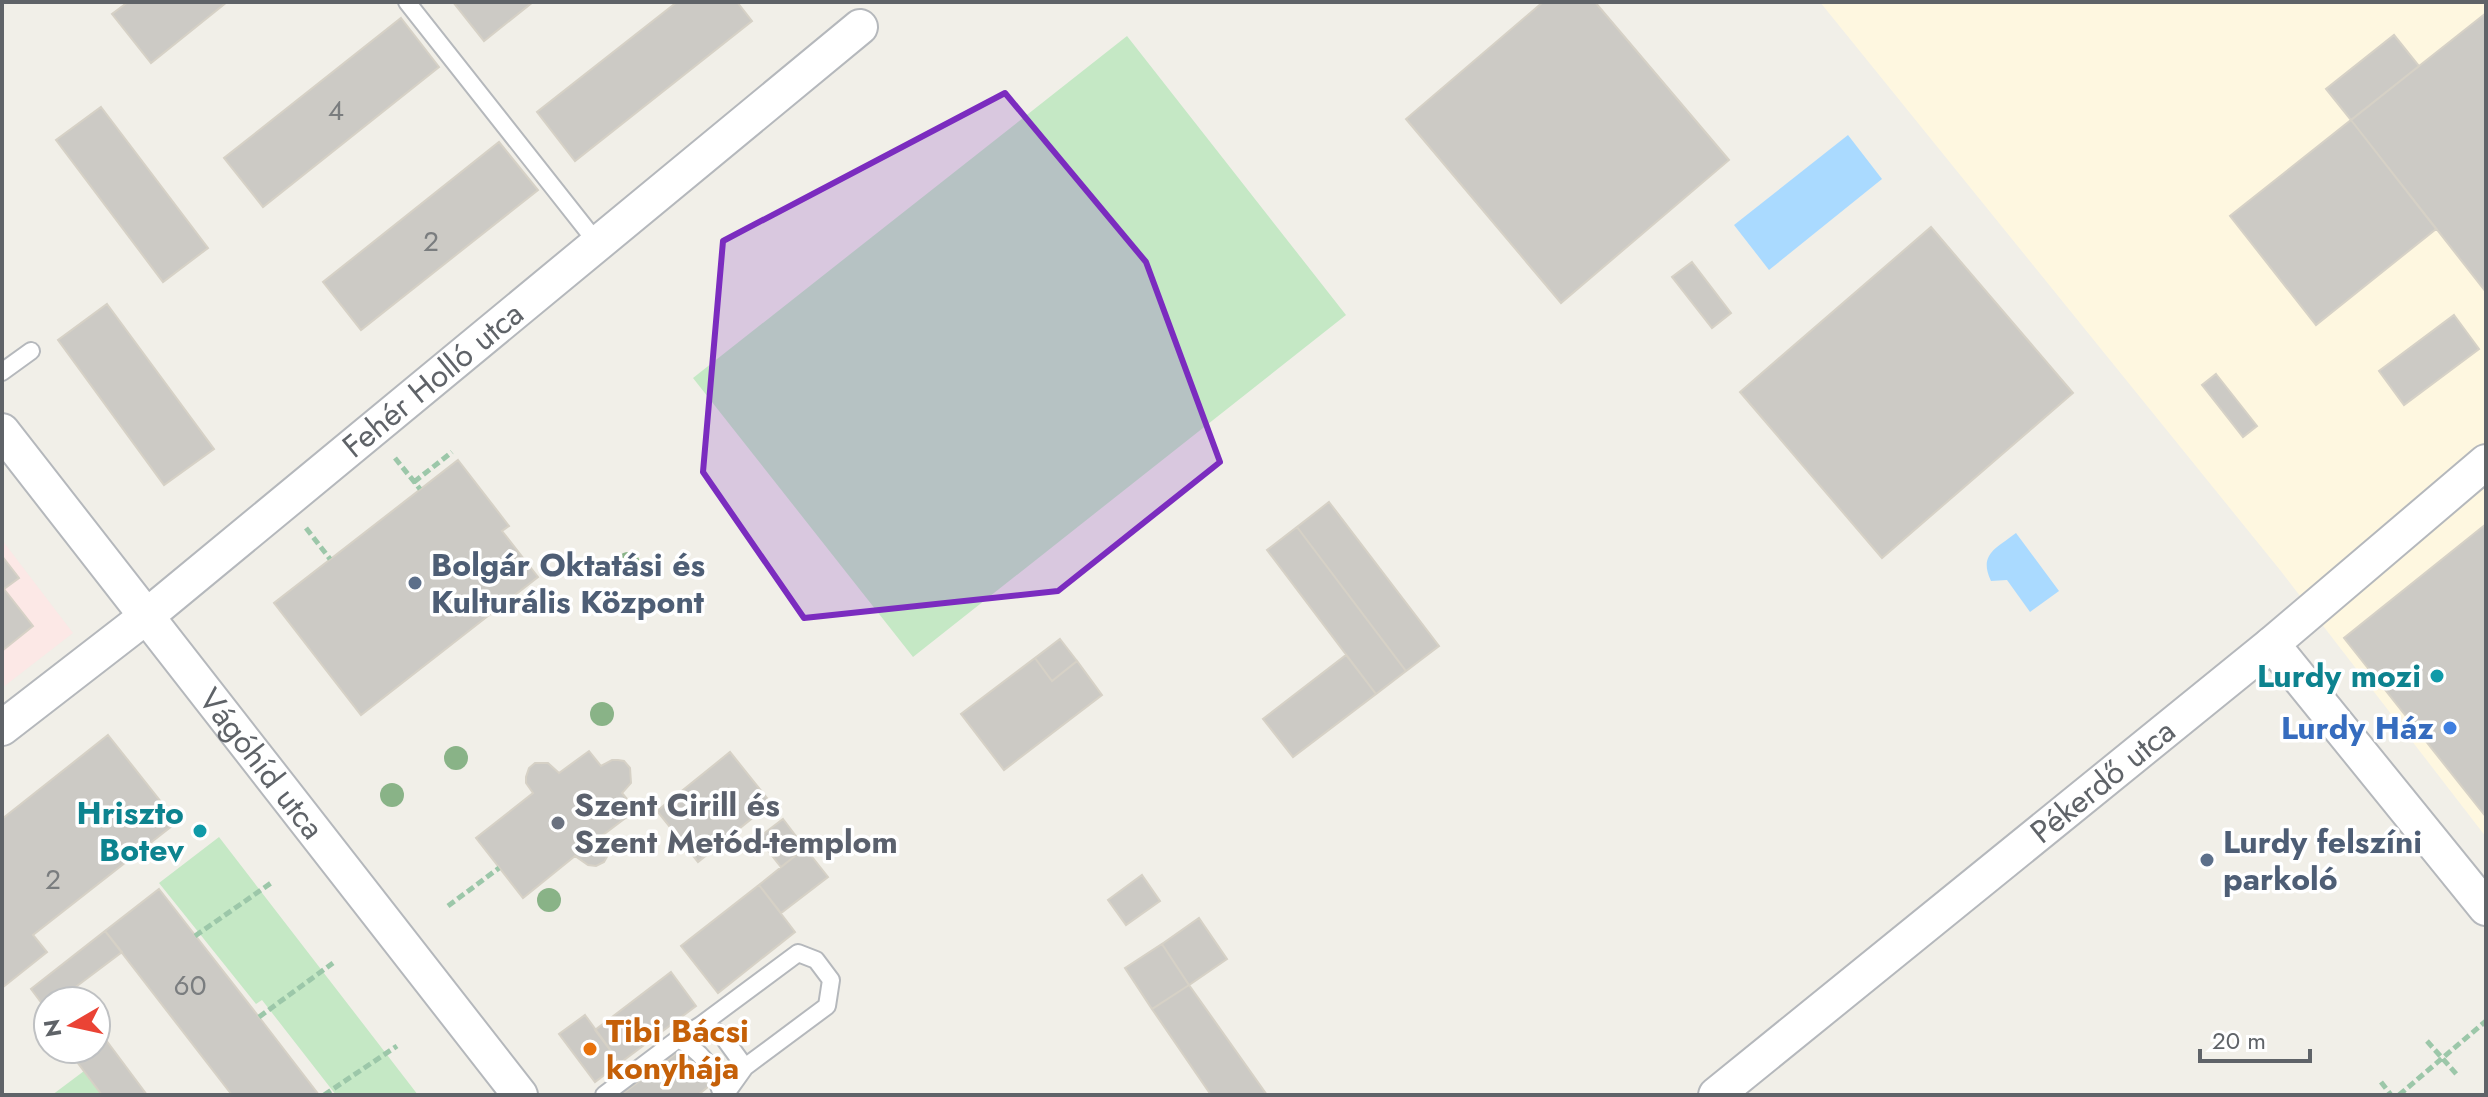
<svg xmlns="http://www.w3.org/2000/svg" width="2488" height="1097" font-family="Jost,sans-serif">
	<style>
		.commercial { fill: #fef7e0 }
		.medical { fill: #fce8e6 }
		.green { fill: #c5e8c5 }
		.water { fill: #aadaff }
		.building { fill: #cccac5; stroke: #d6d1c6; stroke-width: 2 }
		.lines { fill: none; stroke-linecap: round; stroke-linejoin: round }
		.lane-casing { stroke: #b5b8bc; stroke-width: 20 }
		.street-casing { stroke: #b5b8bc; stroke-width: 38 }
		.path { stroke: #9cc7a9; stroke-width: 5; stroke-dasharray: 8 4; stroke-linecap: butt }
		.lane { stroke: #fff; stroke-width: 16 }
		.street { stroke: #fff; stroke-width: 34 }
		.tree { fill: #89b387 }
		.marked { fill: #7b2cbf; fill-opacity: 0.2; stroke: #7b2cbf; stroke-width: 6; stroke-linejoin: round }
		.service-dot { fill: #5c6f8a; stroke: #fff; stroke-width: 3 }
		.culture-dot { fill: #0f9aa8; stroke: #fff; stroke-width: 3 }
		.shop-dot { fill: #3f7fe0; stroke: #fff; stroke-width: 3 }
		.worship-dot { fill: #6b7280; stroke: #fff; stroke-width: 3 }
		.food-dot { fill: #e8710a; stroke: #fff; stroke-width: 3 }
		.labels { text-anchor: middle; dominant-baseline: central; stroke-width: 7; stroke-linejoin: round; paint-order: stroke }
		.number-label { font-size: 28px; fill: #7a7d7f }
		.street-label { font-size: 32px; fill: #5f6368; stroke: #fff }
		.service-label { font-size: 32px; font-weight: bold; fill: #4e5e75; stroke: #fff; text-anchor: start }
		.culture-label { font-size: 32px; font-weight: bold; fill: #0d838f; stroke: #fff; text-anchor: end }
		.shop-label { font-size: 32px; font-weight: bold; fill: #366cbe; stroke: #fff; text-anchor: end }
		.worship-label { font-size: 32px; font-weight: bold; fill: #5b616d; stroke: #fff; text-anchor: start }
		.food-label { font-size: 32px; font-weight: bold; fill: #c56008; stroke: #fff; text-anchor: start }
	</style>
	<rect width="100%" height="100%" fill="#f1efe8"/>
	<path class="commercial" d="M1820,2H2486V837L2280,570Z"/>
	<path class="medical" d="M2,540L73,633L2,688Z"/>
	<path class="green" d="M1127,36L1346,315L913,657L693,378Z
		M219,837L418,1095H336L262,1000L256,1004L159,883Z
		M84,1071L102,1095H52Z"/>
	<path class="water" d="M1848,135L1882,179L1769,270L1734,225Z
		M2016,533L2059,591L2030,612L2007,580L1991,581C1978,554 1997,548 2016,533Z"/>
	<path class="building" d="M128,2H227L151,63L112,14Z
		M453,2H533L484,41Z
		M677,2H737L752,21L575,161L537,112Z
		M1543,2H1595L1729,160L1561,303L1406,119Z
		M2486,13V292L2351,120Z
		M401,18L439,67L263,207L224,158Z
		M2394,35L2419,66L2351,120L2326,89Z
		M101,107L208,248L163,282L56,140Z
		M2351,120L2436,229L2316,325L2230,216Z
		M499,142L538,190L361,330L323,282Z
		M1931,227L2073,393L1882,558L1740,392Z
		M1692,262L1731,313L1712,328L1672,277Z
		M107,304L214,449L164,485L58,340Z
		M2454,315L2479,349L2404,405L2379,371Z
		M2216,374L2257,426L2243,437L2202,385Z
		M458,460L509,526L502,531L538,577L361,715L274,603Z
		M1329,502L1439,646L1406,671L1297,527Z
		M2486,524V817L2344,638Z
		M1297,527L1406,671L1376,694L1267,550Z
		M2,556L19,578L4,589L33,626L2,651Z
		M1060,639L1077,661L1052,681L1035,658Z
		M1346,655L1376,694L1293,757L1263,719Z
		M1035,658L1052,681L1077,661L1102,695L1004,770L961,714Z
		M108,735L177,822L33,935L47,952L2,988V819Z
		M589,751L601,766L612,760H618L624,761L630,768L631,783L622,793L636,810L603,835L607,840L609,853L604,862L596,866L588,865L575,856L523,898L476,838L533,793L526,783V777L529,768L535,763H548L559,773Z
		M730,752L771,803L698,862L657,811Z
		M783,819L805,848L781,867L758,838Z
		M805,848L828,877L781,913L759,885Z
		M1142,875L1160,901L1126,925L1108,900Z
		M759,885L795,932L718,993L681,946Z
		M159,889L259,1017L319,1095H232L105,931Z
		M1199,918L1227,959L1189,985L1162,944Z
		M105,931L122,952L57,1001H48L46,1009L31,989Z
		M1162,944L1189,985L1152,1009L1125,968Z
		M671,972L696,1006L620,1063L595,1030Z
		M1189,985L1267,1095H1211L1152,1009Z
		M585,1015L620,1063L595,1082L559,1034Z
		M106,1040L147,1095H102L77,1062Z
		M682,1049L709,1086L698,1095H621Z"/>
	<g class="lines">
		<g class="lane-casing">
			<path id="lane" d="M407,2L598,244
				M2,372L31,351
				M701,1025L798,953L816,960L831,980L827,1006L745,1067
				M693,1030L701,1025L721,1034L745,1067L725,1095
				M604,1095L678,1039C702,1051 715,1070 722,1095"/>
		</g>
		<g class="street-casing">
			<g id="street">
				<path id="s1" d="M2,431L520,1095"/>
				<path d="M2272,644L2486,908"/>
				<path id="s2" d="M2,728L148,615L860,27"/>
				<path id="s3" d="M1716,1095L2272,644L2486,462"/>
			</g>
		</g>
		<path class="path" d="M395,458L420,489
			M414,482L452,452
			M306,528L330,559
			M448,906L499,868
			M195,936L271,883
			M259,1017L333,963
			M2427,1041L2458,1076
			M2381,1082L2391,1095
			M324,1095L397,1046
			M2399,1095L2486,1021"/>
		<use href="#lane" class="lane"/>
		<use href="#street" class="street"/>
	</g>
	<g class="tree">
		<circle cx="628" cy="564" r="12"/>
		<circle cx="602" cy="714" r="12"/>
		<circle cx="456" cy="758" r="12"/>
		<circle cx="392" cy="795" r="12"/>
		<circle cx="549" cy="900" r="12"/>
	</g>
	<path class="marked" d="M1005,93L1146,262L1220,462L1058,591L804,618L703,472L723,241Z"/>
	<g class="service-dot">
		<circle cx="415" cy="583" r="8"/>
		<circle cx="2207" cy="860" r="8"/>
	</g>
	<g class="culture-dot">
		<circle cx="2437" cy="676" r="8"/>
		<circle cx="200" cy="831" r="8"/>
	</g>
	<circle class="shop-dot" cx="2450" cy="728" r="8"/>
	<circle class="worship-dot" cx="558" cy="823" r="8"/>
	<circle class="food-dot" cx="590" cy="1049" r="8"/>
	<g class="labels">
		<g class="number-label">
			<text x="336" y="110">4</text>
			<text x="431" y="241">2</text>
			<text x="53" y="879">2</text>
			<text x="190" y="985">60</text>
		</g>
		<g class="street-label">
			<text stroke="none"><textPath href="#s2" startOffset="554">Fehér Holló utca</textPath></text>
			<text stroke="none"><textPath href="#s1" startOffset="422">Vágóhíd utca</textPath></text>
			<text stroke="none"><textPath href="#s3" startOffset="498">Pékerdő utca</textPath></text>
		</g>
		<g class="service-label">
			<text x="431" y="565">Bolgár Oktatási és<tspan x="431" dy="37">Kulturális Központ</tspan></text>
			<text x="2223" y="842">Lurdy felszíni<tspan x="2223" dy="37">parkoló</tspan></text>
		</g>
		<g class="culture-label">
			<text x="2421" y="676">Lurdy mozi</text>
			<text x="184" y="813">Hriszto<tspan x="184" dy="37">Botev</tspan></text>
		</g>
		<g class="shop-label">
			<text x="2434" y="728">Lurdy Ház</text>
		</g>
		<g class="worship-label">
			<text x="574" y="805">Szent Cirill és<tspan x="574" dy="37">Szent Metód-templom</tspan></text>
		</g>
		<g class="food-label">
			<text x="606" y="1031">Tibi Bácsi<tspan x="606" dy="37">konyhája</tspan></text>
		</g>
	</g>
	<rect width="2488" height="1097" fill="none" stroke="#5f6368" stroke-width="8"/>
	<g transform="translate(72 1025) rotate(261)"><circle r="38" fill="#ffffff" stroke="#bfc1c3" stroke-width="2"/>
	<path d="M0-6L14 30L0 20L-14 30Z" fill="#ea4335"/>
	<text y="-12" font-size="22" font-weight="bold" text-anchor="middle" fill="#5f6368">N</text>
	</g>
	<path d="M2200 1049v12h110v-12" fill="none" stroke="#5f6368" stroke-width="4"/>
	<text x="2212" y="1049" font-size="24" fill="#5f6368" stroke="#ffffff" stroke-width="6" paint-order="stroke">20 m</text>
</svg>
